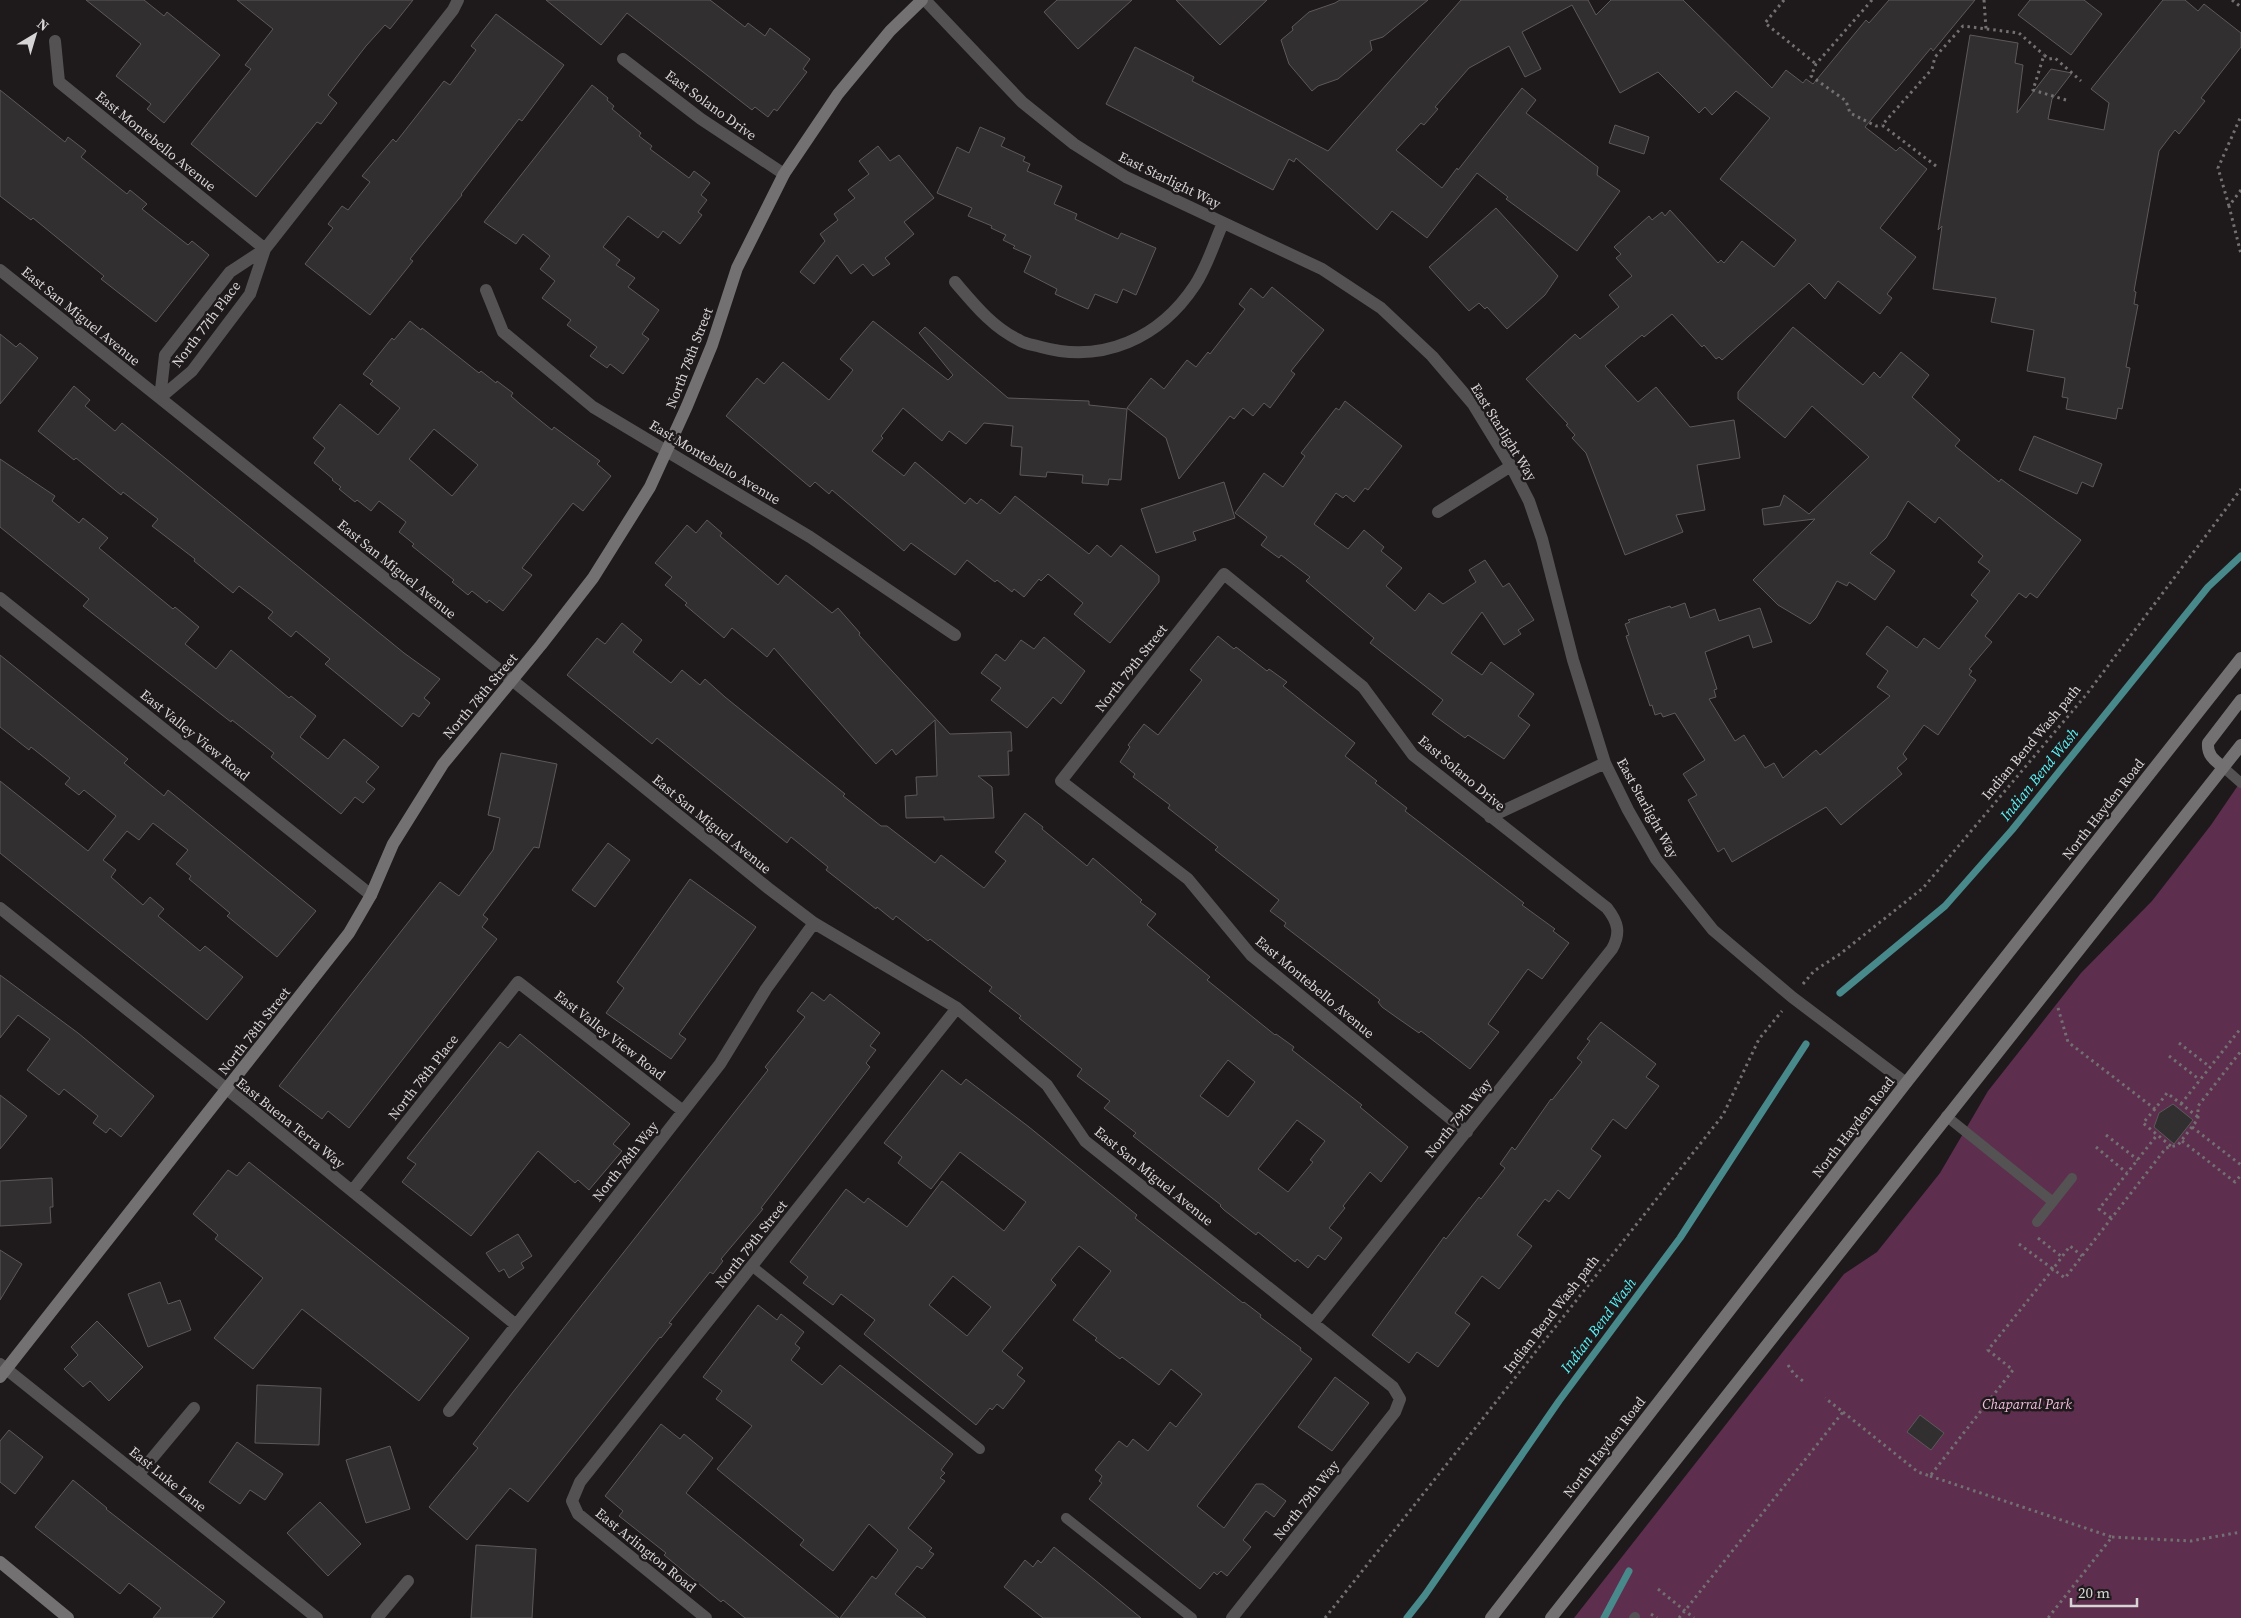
<svg xmlns="http://www.w3.org/2000/svg" width="2241" height="1618" font-family="'Source Serif 4',serif">
	<style>
		.green { fill: #5d2e4d }
		.lines { fill: none; stroke-linecap: round; stroke-linejoin: round }
		.stream { stroke: #48898c; stroke-width: 7 }
		.building { fill: #322f31; stroke: #5d595b; fill-rule: evenodd }
		.path { stroke: #737072; stroke-width: 3; stroke-dasharray: 2.5 4; stroke-linecap: butt }
		.lane { stroke: #545253; stroke-width: 10 }
		.street { stroke: #545253; stroke-width: 12 }
		.secondary { stroke: #747173; stroke-width: 12 }
		.labels { text-anchor: middle; dominant-baseline: central; stroke-width: 5; stroke-linejoin: round; paint-order: stroke }
		.street-label { font-size: 14px; fill: #d7d4d6; stroke: #1e1a1c }
		.park-label { font-size: 14px; font-style: italic; fill: #f5bedf; stroke: #1e1a1c }
		.water-label { font-size: 15px; font-style: italic; fill: #58f2f7; stroke: #1e1a1c }
	</style>
	<rect width="100%" height="100%" fill="#1e1a1c"/>
	<path class="green" d="M2241,781V1618H1574L1844,1274L1877,1252L1940,1173L1988,1091L2081,973L2152,901L2211,825Z"/>
	<g class="lines">
		<path class="stream" d="M1840,993L1945,906L2012,830L2208,587L2241,556
			M1407,1618L1425,1595L1559,1401L1680,1238L1806,1044
			M1604,1618L1629,1571"/>
	</g>
	<path class="building" d="M86,0H144L164,16L167,12L220,55L164,123L147,109L151,104L116,76L141,44Z
		M237,0H413L390,29L385,25L366,46L328,95L337,103L321,124L317,122L256,197L191,144L251,69L245,65L273,29Z
		M546,0H710L745,27L748,23L765,36L770,28L810,59L803,69L807,72L777,111L774,109L768,117L755,107L752,110L627,13L601,45Z
		M1057,0H1132L1078,49L1044,12Z
		M1176,0H1267L1220,45Z
		M1340,0H1428L1383,37L1370,41L1372,50L1338,79L1318,86L1312,91L1289,64L1281,40L1293,30L1292,27L1309,12L1335,3Z
		M1461,0H1588L1596,15L1611,0H1683L1772,88L1786,70L1803,83L1806,79L1813,84L1866,20L1869,23L1889,0H1975L1933,51L1931,48L1865,127L1896,151L1900,147L1927,169L1880,228L1916,257L1887,294L1892,298L1880,314L1838,281L1825,299L1809,283L1722,360L1719,357L1716,359L1704,345L1702,347L1672,314L1644,337L1642,335L1605,366L1638,402L1656,387L1690,427L1734,420L1740,458L1697,465L1705,510L1676,515L1683,532L1625,555L1586,453L1572,438L1575,435L1566,425L1568,424L1526,379L1575,334L1580,339L1619,307L1609,295L1632,276L1616,258L1621,254L1614,247L1649,216L1652,220L1662,212L1665,216L1670,210L1718,263L1721,260L1724,263L1742,241L1774,267L1796,240L1720,179L1770,118L1736,91L1712,115L1705,107L1699,113L1658,72L1620,93L1572,5L1522,32L1541,69L1525,77L1509,46L1469,68L1435,107L1438,109L1424,125L1421,123L1396,150L1442,188L1457,168L1458,170L1522,88L1536,100L1526,113L1598,167L1597,175L1620,191L1577,251L1506,199L1508,197L1477,173L1427,238L1392,211L1377,230L1296,158L1294,162L1289,159L1273,190L1106,104L1135,47L1194,77L1192,81L1328,151Z
		M2030,0H2084L2102,14L2071,55L2018,15Z
		M2163,0H2185L2198,11L2204,4L2241,33V47L2201,98L2205,101L2179,134L2175,130L2159,151L2134,291L2136,292L2134,304L2138,305L2126,367L2130,368L2122,409L2118,408L2116,419L2066,409L2068,398L2062,397L2065,378L2027,371L2034,330L1991,322L1996,298L1933,289L1942,226L1938,230L1970,35L2018,43L2015,63L2023,65L2017,113L2051,69L2072,73L2052,99L2048,119L2104,130L2109,103L2091,89Z
		M496,14L564,65L522,121L519,119L461,194L462,195L410,259L413,261L370,315L305,264L333,228L328,224L342,206L348,210L370,182L362,176L393,139L396,142L444,81L450,85L476,50L471,46Z
		M592,85L608,98L607,100L614,106L612,109L641,133L639,136L652,146L650,149L689,178L694,171L710,183L701,195L707,200L698,212L702,215L680,244L663,231L658,238L628,216L603,247L620,260L616,265L635,278L628,287L659,310L642,334L649,339L623,374L610,364L607,368L590,356L597,347L567,325L571,320L542,298L555,281L540,269L550,256L523,234L516,244L484,222Z
		M0,90L65,142L68,137L86,151L81,157L127,194L130,190L147,204L142,209L188,245L192,241L209,255L156,322L101,279L104,276L33,218L31,220L0,196Z
		M1615,125L1649,137L1644,154L1609,143Z
		M980,127L1005,138L1001,146L1025,157L1023,161L1030,164L1027,171L1062,186L1054,204L1077,214L1075,219L1118,239L1121,233L1156,248L1136,295L1123,289L1117,303L1095,294L1088,309L1055,294L1057,289L1024,272L1031,256L1013,248L1015,246L1003,240L1006,235L991,228L992,226L968,216L972,208L937,193L957,147L969,153Z
		M878,146L890,161L899,155L934,198L904,222L914,234L885,258L890,264L873,276L863,264L851,274L837,255L814,284L800,272L825,241L820,234L838,220L834,214L855,198L848,190L869,174L859,161Z
		M1496,208L1558,276L1545,295L1507,329L1487,307L1485,309L1479,303L1469,311L1429,267Z
		M1272,287L1324,330L1291,371L1295,374L1270,408L1264,403L1253,416L1243,408L1234,419L1230,416L1179,479L1166,438L1127,408L1151,378L1164,389L1187,360L1196,367L1208,352L1210,354L1245,309L1239,304L1251,288L1263,298Z
		M410,321L421,330L422,328L479,373L481,371L496,383L497,381L513,393L511,396L520,404L552,430L554,427L600,461L597,464L611,476L583,511L573,503L522,568L532,575L503,611L489,600L487,603L472,591L468,595L452,582L454,580L412,546L414,544L399,532L406,522L379,501L371,511L357,500L355,502L339,489L341,487L332,480L333,479L314,463L325,448L313,438L340,404L378,435L400,408L370,384L373,381L363,374L392,338L394,340ZM434,429L478,465L452,496L409,459Z
		M873,321L948,380L953,375L919,333L925,327L1008,398L1089,401V405L1127,409L1121,480L1109,479L1108,485L1082,483L1083,475L1047,472L1046,477L1020,475L1022,447L1011,446L1013,426L984,423L966,444L949,431L942,441L903,408L881,436L883,438L872,451L904,476L915,462L965,504L970,498L977,504L981,499L1000,514L1015,496L1089,554L1097,545L1111,557L1121,545L1159,576V582L1110,643L1074,614L1083,603L1048,574L1041,581L1039,579L1024,597L1014,589L1012,592L997,580L995,582L967,560L955,575L911,543L904,551L832,490L829,494L815,482L810,487L726,416L757,378L764,384L783,362L829,400L853,370L840,359Z
		M1793,327L1863,385L1874,372L1880,378L1901,352L1929,375L1912,397L1960,440L1955,446L1999,482L2001,479L2081,540L2037,598L2030,593L2026,598L2019,593L1985,636L1992,642L1969,669L1972,671L1969,675L1976,680L1938,735L1924,725L1903,754L1907,759L1897,768L1902,774L1841,825L1826,807L1732,862L1724,848L1718,852L1688,800L1697,795L1683,774L1705,760L1675,713L1663,717L1661,713L1655,715L1652,705L1650,706L1626,636L1629,635L1625,624L1630,622L1628,620L1670,606L1671,608L1685,603L1690,618L1715,609L1719,621L1760,608L1772,642L1753,648L1749,635L1705,652L1717,689L1714,690L1716,697L1709,699L1735,741L1744,735L1765,768L1774,763L1783,778L1816,750L1820,755L1890,696L1877,687L1888,671L1866,654L1887,626L1917,648L1924,638L1939,649L1978,601L1971,595L1990,571L1978,562L1983,556L1939,517L1935,523L1908,501L1886,538L1870,553L1895,571L1875,600L1849,582L1847,586L1837,581L1816,618L1810,624L1778,605L1753,580L1815,519L1764,525L1762,509L1780,506L1784,495L1809,514L1869,457L1812,406L1785,438L1738,399V392Z
		M0,334L16,347L20,343L38,358L0,404Z
		M74,386L90,400L85,406L115,431L122,423L404,653L440,679L424,698L430,703L419,717L413,713L402,727L325,664L330,659L296,631L291,637L268,618L273,612L239,586L233,593L194,561L195,559L152,526L158,519L123,492L121,495L76,458L74,460L38,431Z
		M1345,401L1402,446L1368,490L1365,488L1354,502L1346,495L1343,498L1336,493L1314,524L1348,549L1364,530L1384,547L1381,551L1402,568L1386,586L1415,611L1429,593L1443,604L1476,582L1469,570L1485,560L1503,587L1509,583L1534,620L1518,630L1521,634L1504,645L1482,612L1451,653L1482,675L1491,662L1534,694L1518,716L1530,725L1504,759L1468,735L1465,738L1432,714L1443,700L1370,643L1374,638L1306,581L1310,577L1281,555L1279,558L1261,545L1267,537L1235,513L1264,473L1283,487L1305,456L1301,453L1336,408L1339,410Z
		M2034,436L2102,464L2093,487L2082,482L2077,494L2019,470Z
		M0,459L55,496L52,501L79,523L83,518L108,538L99,548L173,609L175,607L199,627L185,644L216,669L231,650L289,698L291,696L316,716L300,737L328,759L344,739L379,767L366,782L375,789L363,803L355,797L341,814L271,757L274,753L232,720L231,722L83,606L89,599L0,527Z
		M1224,482L1235,518L1193,532L1196,540L1156,553L1141,509Z
		M707,520L722,533L720,536L778,585L786,575L832,613L838,608L860,633L859,635L950,734L1011,732L1012,751H1008L1009,775L978,776L992,787L994,818L944,820V817L906,818L905,796L917,795L916,777L937,776L935,720L896,755L892,749L876,764L774,648L767,657L732,628L724,638L685,605L687,603L665,585L672,577L655,563L687,525L696,533Z
		M622,623L642,640L633,652L671,683L682,670L700,685L705,679L725,697L845,794L843,796L881,826H887L935,863L941,855L984,888L1006,861L995,852L1025,813L1043,827L1042,829L1087,866L1093,858L1142,900L1140,902L1156,914L1147,925L1210,977L1207,980L1275,1035L1276,1034L1294,1047L1292,1050L1362,1105L1360,1107L1408,1147L1381,1182L1370,1172L1343,1206L1345,1208L1329,1228L1342,1238L1325,1260L1318,1255L1308,1268L1297,1259L1295,1262L1258,1232L1256,1235L1224,1210L1220,1206L1221,1205L1133,1136L1136,1133L1104,1108L1110,1101L1077,1076L1082,1069L1019,1018L1021,1016L989,991L992,987L930,939L928,941L896,916L893,920L877,907L876,909L826,870L828,867L791,837L787,843L657,738L652,744L567,675L597,638L605,644ZM1228,1060L1255,1082L1228,1117L1200,1096ZM1297,1120L1325,1141L1310,1160L1313,1162L1288,1192L1258,1169Z
		M1218,636L1234,649L1236,647L1267,671L1269,669L1287,682L1283,686L1355,743L1345,756L1377,781L1375,783L1407,808L1405,811L1524,903L1522,905L1555,929L1553,931L1569,943L1542,979L1528,969L1488,1024L1499,1032L1470,1069L1421,1031L1419,1033L1396,1017L1382,1007L1378,1002L1380,1000L1284,926L1286,923L1270,911L1279,900L1215,850L1218,847L1168,808L1170,805L1133,777L1135,774L1120,762L1130,747L1128,745L1144,724L1158,735L1202,680L1190,670Z
		M1044,637L1085,671L1061,704L1053,697L1027,728L991,700L1001,688L981,673L996,654L1005,661L1021,640L1034,649Z
		M0,655L128,759L124,763L164,796L168,790L316,911L277,957L227,916L230,913L189,879L191,876L176,864L188,850L153,823L139,840L127,831L103,860L116,870L111,877L143,905L150,897L164,909L158,916L200,951L205,946L243,977L207,1020L0,853V781L88,851L116,816L84,790L79,795L65,784L70,778L31,747L29,750L0,727Z
		M501,753L557,764L539,848L534,847L483,915L488,919L482,927L497,939L349,1128L328,1111L322,1119L279,1086L440,882L459,896L493,850L500,818L488,815Z
		M608,843L630,860L595,907L572,890Z
		M690,879L756,927L679,1034L686,1039L671,1059L606,1013L624,988L617,982Z
		M0,975L78,1033L154,1096L121,1137L110,1128L106,1133L93,1123L98,1116L64,1089L59,1095L27,1070L50,1039L18,1015L0,1038Z
		M812,992L824,1001L830,994L880,1033L870,1046L876,1050L866,1063L870,1067L761,1208L763,1209L721,1259L723,1261L713,1274L710,1272L669,1323L672,1324L661,1338L660,1337L528,1502L510,1488L467,1540L429,1507L478,1448L473,1444L513,1392L768,1070L765,1067L805,1017L797,1011Z
		M1601,1022L1656,1064L1646,1077L1659,1086L1626,1129L1613,1119L1591,1149L1601,1156L1569,1199L1558,1190L1549,1202L1545,1199L1517,1235L1532,1246L1499,1289L1482,1276L1455,1313L1470,1324L1438,1367L1417,1352L1409,1363L1372,1335L1444,1237L1446,1239L1479,1197L1481,1199L1505,1168L1500,1164L1512,1147L1515,1150L1551,1099L1552,1100L1582,1062L1577,1058L1590,1041L1587,1039Z
		M520,1034L630,1124L613,1144L622,1151L589,1190L578,1180L575,1183L538,1151L471,1236L402,1182L416,1164L407,1158L500,1042L508,1048Z
		M942,1070L961,1085L966,1079L1029,1127L1137,1215L1135,1218L1243,1303L1244,1302L1261,1315L1260,1317L1301,1348L1300,1350L1312,1359L1197,1506L1224,1528L1256,1484H1263L1286,1501L1274,1517L1266,1511L1243,1540L1251,1547L1227,1576L1221,1571L1217,1575L1214,1572L1200,1589L1089,1499L1102,1483L1099,1481L1102,1476L1095,1470L1119,1441L1127,1447L1133,1439L1148,1451L1170,1422L1176,1427L1202,1394L1171,1369L1159,1385L1122,1357L1120,1359L1095,1340L1097,1338L1073,1320L1111,1271L1079,1246L1051,1280L1056,1285L1002,1351L1023,1368L1017,1375L1025,1381L1003,1409L997,1404L992,1410L990,1408L976,1425L864,1334L875,1320L841,1294L833,1305L803,1283L808,1277L790,1262L846,1189L864,1203L868,1198L907,1227L942,1181L1004,1231L1026,1202L960,1152L931,1189L898,1163L902,1157L884,1143ZM953,1276L991,1307L967,1336L929,1305Z
		M0,1095L27,1116L0,1149Z
		M2173,1104L2193,1120L2174,1144L2154,1127L2159,1113Z
		M249,1162L469,1338L419,1401L302,1309L253,1369L214,1338L263,1278L215,1239L218,1235L193,1214L228,1170L237,1176Z
		M52,1178L53,1207H50L51,1223L0,1226V1181Z
		M518,1234L532,1256L521,1263L524,1268L509,1278L504,1269L499,1272L486,1253Z
		M0,1250L22,1264L0,1300Z
		M160,1282L168,1304L180,1300L191,1330L148,1347L128,1294Z
		M758,1305L777,1320L781,1314L804,1332L795,1344L800,1348L791,1360L822,1385L840,1365L953,1454L941,1470L945,1473L940,1478L945,1481L908,1528L932,1548L929,1551L934,1554L922,1569L917,1566L895,1594L926,1618H840L872,1576L876,1579L898,1550L869,1524L833,1571L800,1545L804,1540L717,1469L752,1426L716,1399L722,1391L703,1377Z
		M97,1321L143,1367L109,1401L90,1381L83,1387L64,1369L78,1355L71,1347Z
		M1335,1377L1369,1403L1332,1451L1298,1427Z
		M257,1385L321,1388L319,1445L255,1443Z
		M1920,1415L1944,1433L1931,1450L1907,1432Z
		M661,1424L680,1439L684,1434L713,1458L686,1493L839,1618H745L723,1600L721,1602L664,1555L666,1553L619,1516L623,1511L605,1496Z
		M9,1430L43,1457L15,1494L0,1482V1441Z
		M237,1442L283,1474L265,1500L250,1490L240,1504L209,1482Z
		M390,1446L410,1509L366,1523L346,1460Z
		M73,1480L107,1508L106,1509L225,1602L212,1618H153L161,1608L129,1583L120,1594L35,1527Z
		M320,1502L361,1544L328,1576L287,1533Z
		M476,1545L536,1549L532,1618H471Z
		M1054,1547L1095,1580L1141,1618H1043L1004,1587L1025,1560L1033,1567L1038,1560L1041,1563Z"/>
	<g class="lines">
		<path class="path" d="M1784,0L1765,23L1816,64
			M1872,0L1816,64L1811,76L1846,101L1850,113L1876,126L1882,125
			M1984,0L1986,29
			M2232,0L2241,7
			M2066,100L2033,90L2044,55L2049,59L2055,58L2081,81
			M1936,166L1882,125L1932,69L1935,57L1963,26L2019,33L2044,55
			M2241,190L2229,206L2241,254
			M2229,206L2218,168L2241,116
			M1803,984L1814,971L1840,954L1923,888L2086,695L2241,489
			M2058,1008L2068,1042L2155,1109L2167,1093L2198,1117
			M2179,1043L2210,1067
			M2169,1056L2200,1080
			M2181,1104L2241,1028
			M2155,1109L2143,1123L2172,1147
			M2192,1127L2241,1165
			M2106,1135L2138,1160
			M2182,1141L2235,1182L2241,1175
			M2096,1147L2127,1173
			M2111,1218L2099,1209L2157,1135
			M2038,1238L2062,1257
			M2019,1244L2053,1269L2070,1246L2082,1256
			M1788,1365L1794,1374L1803,1381
			M1843,1412L1918,1472L1930,1476L2013,1370L1988,1350L2053,1269L2065,1278L2166,1148L2178,1145L2198,1119V1106L2241,1051
			M1930,1476L2112,1537L2048,1618
			M2112,1537L2191,1541L2241,1532
			M1658,1589L1694,1618
			M1651,1614L1657,1618
			M1325,1618L1723,1115L1759,1039L1782,1011
			M1679,1618L1843,1412L1825,1398"/>
		<path class="lane" d="M2223,767L2241,783
			M1946,1116L2053,1202
			M2037,1222L2072,1178
			M753,1267L980,1449
			M1066,1518L1192,1618
			M1634,1618L1635,1617"/>
		<path class="street" d="M925,0L1022,102L1074,144L1126,177L1322,269L1381,308L1432,356L1473,404L1511,466L1529,501L1542,539L1573,660L1605,763L1628,810L1656,859L1713,930L1792,997L1906,1083
			M55,41L59,82L265,249
			M623,59L701,119L784,174
			M0,270L512,680L768,888L814,923L957,1008L1047,1085L1085,1141L1393,1387L1400,1399L1395,1412L1232,1618
			M955,282C974,304 992,327 1019,340C1025,344 1034,345 1041,347C1103,364 1160,338 1195,285C1207,267 1214,243 1223,223
			M486,290L503,332L593,407L810,537L955,635
			M160,398L165,355L230,272L265,249L453,10L458,0
			M160,398L192,371L250,294L265,249
			M1438,512L1511,466
			M0,598L371,895
			M1490,817L1605,763
			M0,908L248,1106L516,1325
			M352,1191L518,982L683,1111
			M1313,1323L1612,949C1621,933 1618,922 1607,908L1413,755L1363,687L1224,574L1061,781L1188,879L1251,955L1467,1132
			M0,1364L317,1618
			M449,1411L720,1064L766,989L814,923
			M139,1474L194,1408
			M377,1618L408,1581
			M706,1618L578,1514L572,1501L580,1482L957,1008"/>
		<path class="secondary" d="M2223,767C2214,760 2207,755 2208,743L2241,700
			M0,1377L349,933L371,895L393,844L443,764L541,645L593,578L650,487L687,406L712,345L737,268L784,174L838,94L890,31L922,0
			M0,1562L68,1618
			M1491,1618L1906,1083L2241,658
			M1551,1618L2241,745"/>
	</g>
	<g class="labels">
		<g class="street-label">
			<text transform="translate(711 105) rotate(36)">East Solano Drive</text>
			<text transform="translate(156 141) rotate(39)">East Montebello Avenue</text>
			<text transform="translate(1170 180) rotate(26)">East Starlight Way</text>
			<text transform="translate(81 316) rotate(39)">East San Miguel Avenue</text>
			<text transform="translate(206 324) rotate(-53)">North 77th Place</text>
			<text transform="translate(689 358) rotate(-69)">North 78th Street</text>
			<text transform="translate(1504 432) rotate(58)">East Starlight Way</text>
			<text transform="translate(715 462) rotate(31)">East Montebello Avenue</text>
			<text transform="translate(397 569) rotate(39)">East San Miguel Avenue</text>
			<text transform="translate(1131 668) rotate(-52)">North 79th Street</text>
			<text transform="translate(480 696) rotate(-50)">North 78th Street</text>
			<text transform="translate(195 735) rotate(39)">East Valley View Road</text>
			<text transform="translate(2031 742) rotate(-50)">Indian Bend Wash path</text>
			<text transform="translate(1462 773) rotate(40)">East Solano Drive</text>
			<text transform="translate(1648 808) rotate(61)">East Starlight Way</text>
			<text transform="translate(2103 809) rotate(-52)">North Hayden Road</text>
			<text transform="translate(712 824) rotate(39)">East San Miguel Avenue</text>
			<text transform="translate(1315 987) rotate(40)">East Montebello Avenue</text>
			<text transform="translate(254 1031) rotate(-52)">North 78th Street</text>
			<text transform="translate(610 1035) rotate(38)">East Valley View Road</text>
			<text transform="translate(423 1077) rotate(-52)">North 78th Place</text>
			<text transform="translate(1458 1118) rotate(-51)">North 79th Way</text>
			<text transform="translate(291 1123) rotate(39)">East Buena Terra Way</text>
			<text transform="translate(1853 1127) rotate(-52)">North Hayden Road</text>
			<text transform="translate(625 1161) rotate(-52)">North 78th Way</text>
			<text transform="translate(1154 1176) rotate(39)">East San Miguel Avenue</text>
			<text transform="translate(751 1244) rotate(-52)">North 79th Street</text>
			<text transform="translate(1551 1314) rotate(-52)">Indian Bend Wash path</text>
			<text transform="translate(1604 1447) rotate(-52)">North Hayden Road</text>
			<text transform="translate(168 1479) rotate(39)">East Luke Lane</text>
			<text transform="translate(1306 1500) rotate(-52)">North 79th Way</text>
			<text transform="translate(646 1550) rotate(39)">East Arlington Road</text>
		</g>
		<g class="park-label">
			<text x="2027" y="1404">Chaparral Park</text>
		</g>
		<g class="water-label">
			<text transform="translate(2039 774) rotate(-51)">Indian Bend Wash</text>
			<text transform="translate(1598 1325) rotate(-53)">Indian Bend Wash</text>
		</g>
	</g>
	<g transform="translate(35 35) rotate(38)" stroke="#1e1a1c" stroke-width="4" paint-order="stroke">
	<path d="M0-4L9 19L0 12L-9 19Z" fill="#d7d4d6"/>
	<text y="-8" font-size="14" font-weight="bold" text-anchor="middle" fill="#d7d4d6">N</text>
	</g>
	<path d="M2071 1598v8h66v-8" fill="none" stroke="#d7d4d6" stroke-width="2.5"/>
	<text x="2078" y="1598" font-size="15" fill="#d7d4d6" stroke="#1e1a1c" stroke-width="4" paint-order="stroke">20 m</text>
</svg>
